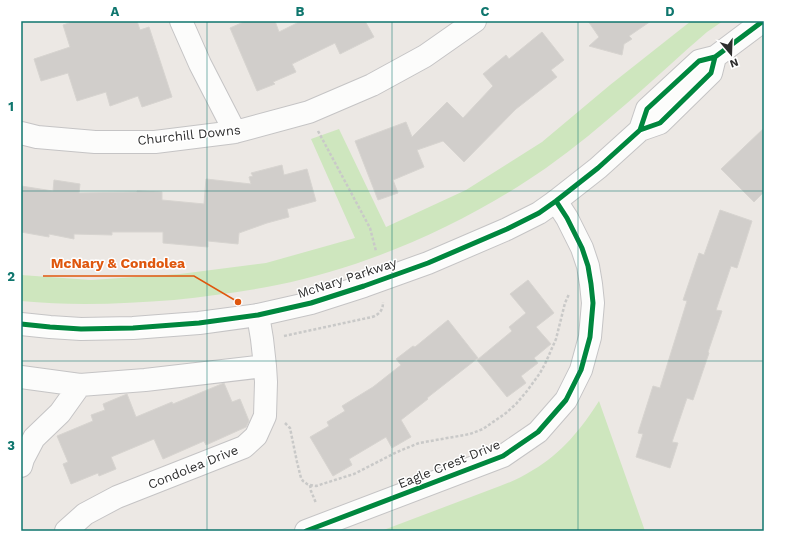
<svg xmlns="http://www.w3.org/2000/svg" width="785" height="552" font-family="'Work Sans',sans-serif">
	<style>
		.green { fill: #cee6be }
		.building { fill: #d1cecb; stroke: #d7d4d0 }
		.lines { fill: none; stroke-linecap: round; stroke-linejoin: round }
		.minor-casing { stroke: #c5c4c5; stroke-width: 24 }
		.tertiary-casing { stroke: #c5c4c5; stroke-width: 24 }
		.path { stroke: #c9c9c8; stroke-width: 2.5; stroke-dasharray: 3 2; stroke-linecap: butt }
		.minor { stroke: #fcfcfb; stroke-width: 22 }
		.tertiary { stroke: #fcfcfb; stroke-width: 22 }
		.cycleway-casing { stroke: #fff; stroke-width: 8 }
		.cycleway { stroke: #00873e; stroke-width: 5 }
		.grid { fill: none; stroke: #0f766e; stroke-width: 1; stroke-opacity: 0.55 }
		.labels { text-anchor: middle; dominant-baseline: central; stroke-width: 3; stroke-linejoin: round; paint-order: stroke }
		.street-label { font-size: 13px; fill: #2e2e2e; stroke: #fff }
		.leader { fill: none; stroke: #df570e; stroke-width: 1.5 }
		.callout-dot { fill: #df570e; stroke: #fff; stroke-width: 1.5 }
		.callout-label { font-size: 14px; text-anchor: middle; font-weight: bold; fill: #df570e; stroke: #fff; stroke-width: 3; stroke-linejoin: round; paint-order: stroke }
		.neatline { fill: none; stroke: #0f766e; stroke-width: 1.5 }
		.grid-label { font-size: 13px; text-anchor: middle; font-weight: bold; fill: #0f766e }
	</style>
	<rect width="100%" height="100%" fill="#ece8e4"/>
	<path class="green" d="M691,21H723L707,32C654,78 604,127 546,168C467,223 371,266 277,285C243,292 209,296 174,300C123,304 72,306 21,301V275L91,280L180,274L266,263L355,238L311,139L339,129L386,227L466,190L542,142L610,85Z
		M599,401L645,531H381L500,486C511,482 522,477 533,470C561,454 582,428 599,401Z"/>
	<path class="building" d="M75,21H137L140,30L149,27L172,97L142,107L138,96L110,106L106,92L77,101L68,73L41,81L34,59L70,47L63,25Z
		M246,21H275L279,32L301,21H365L374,37L340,54L335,43L292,64L296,72L273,82L275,84L257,91L230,28Z
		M588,21H651L629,36L632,39L624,44L622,55L589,46L599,37Z
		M542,32L564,60L551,70L557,77L516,109L464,162L443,141L417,150L424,167L393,180L398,193L378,200L355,141L406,122L412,137L447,102L463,118L493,86L483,74L506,55L509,59Z
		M764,128V192L754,202L721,169Z
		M282,165L284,175L307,169L316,201L287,209L289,217L267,223L239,233L238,244L208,241V247L163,243V232H112V235L74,234V239L49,234V237L21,232V186L53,191L54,180L80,184L79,193L137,192V191L162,192V200L204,204L206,179L251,184L249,177L253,176L251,173Z
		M720,210L752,221L737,268L731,266L716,310L722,311L708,352L709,353L693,400L687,398L672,442L678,443L670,468L636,457L643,434L638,433L653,386L660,388L687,301L683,300L699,253L704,255Z
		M528,280L554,313L536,327L551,344L534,358L538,363L521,376L526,383L507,397L477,360L512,331L509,327L526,313L510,294Z
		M448,320L478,358L427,398L428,399L401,420L411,437L392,448L386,437L349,459L352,465L333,476L310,437L329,426L327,422L345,411L342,406L373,387L401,365L396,359L413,346L415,347Z
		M224,383L232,402L240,399L249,421L246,427L206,445L204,441L163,459L154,439L111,457L116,469L99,476L98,473L71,484L63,464L68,462L57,436L93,421L91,415L105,410L103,404L127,394L136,417L172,402L173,404Z"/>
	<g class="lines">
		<g class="minor-casing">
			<path id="minor" d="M181,21L200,64L235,132
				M21,133L37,137L95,142H155L235,132L309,112L372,85L425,56L475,21
				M21,377L80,385L145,380L265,366
				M21,466L23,459L34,438L60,413L80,385
				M66,531L85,514L117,497L244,447L256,436L265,416L266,382L265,366L262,339L258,315
				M306,531L503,456L538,432L566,400L581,370L590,337L593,303L591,284L588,266L582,248L567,218L556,201"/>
		</g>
		<g class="tertiary-casing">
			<path id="tertiary" d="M640,130L647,109L699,61L715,57L763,21
				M21,324L50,327L81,329L133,328L199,323L258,315L311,303L364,286L428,263L507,229L539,213L556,201L598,168L640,130L660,123L711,73L715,57"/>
		</g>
		<path class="path" d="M318,131L370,228L376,251
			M284,336L372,317C380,314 383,310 383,302
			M285,423L290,428L297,462L301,478L303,481L307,484L310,485L316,486L354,474L397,452L419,443L459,436L470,434L483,429L506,413L516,404L527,391L540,373L545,364L556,339L565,303L569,294
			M310,485L311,491L316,503"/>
		<use href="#minor" class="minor"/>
		<use href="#tertiary" class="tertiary"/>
		<g class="cycleway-casing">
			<path id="cycleway" d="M640,130L647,109L699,61L715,57L763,21
				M21,324L50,327L81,329L133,328L199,323L258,315L311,303L364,286L428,263L507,229L539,213L556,201L598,168L640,130L660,123L711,73L715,57
				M306,531L503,456L538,432L566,400L581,370L590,337L593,303L591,284L588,266L582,248L567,218L556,201"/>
		</g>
		<use href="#cycleway" class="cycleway"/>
	</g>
	<path class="grid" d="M207,21V531M392,21V531M578,21V531M21,191H764M21,361H764"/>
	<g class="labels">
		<g class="street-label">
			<text transform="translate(189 135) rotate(-6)">Churchill Downs</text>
			<text transform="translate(347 278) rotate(-18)">McNary Parkway</text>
			<text transform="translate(449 464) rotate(-22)">Eagle Crest Drive</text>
			<text transform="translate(193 467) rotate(-22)">Condolea Drive</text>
		</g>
	</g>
	<path class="leader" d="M238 302L194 276H43"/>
	<circle class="callout-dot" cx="238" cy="302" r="4"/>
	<g class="callout-label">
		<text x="118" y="268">McNary &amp; Condolea</text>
	</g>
	<rect width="785" height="552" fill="none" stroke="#ffffff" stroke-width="44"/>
	<g transform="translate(731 54) rotate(161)" stroke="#ffffff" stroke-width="3" paint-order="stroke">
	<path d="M0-3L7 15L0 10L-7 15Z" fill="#2e2e2e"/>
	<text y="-6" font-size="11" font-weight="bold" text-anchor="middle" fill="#2e2e2e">N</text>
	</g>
	<rect x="22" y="22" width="741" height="508" class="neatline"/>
	<g class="grid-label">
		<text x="115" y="16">A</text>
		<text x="300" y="16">B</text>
		<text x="485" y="16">C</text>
		<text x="670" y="16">D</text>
		<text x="11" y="111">1</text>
		<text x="11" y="281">2</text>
		<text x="11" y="450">3</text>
	</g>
</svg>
